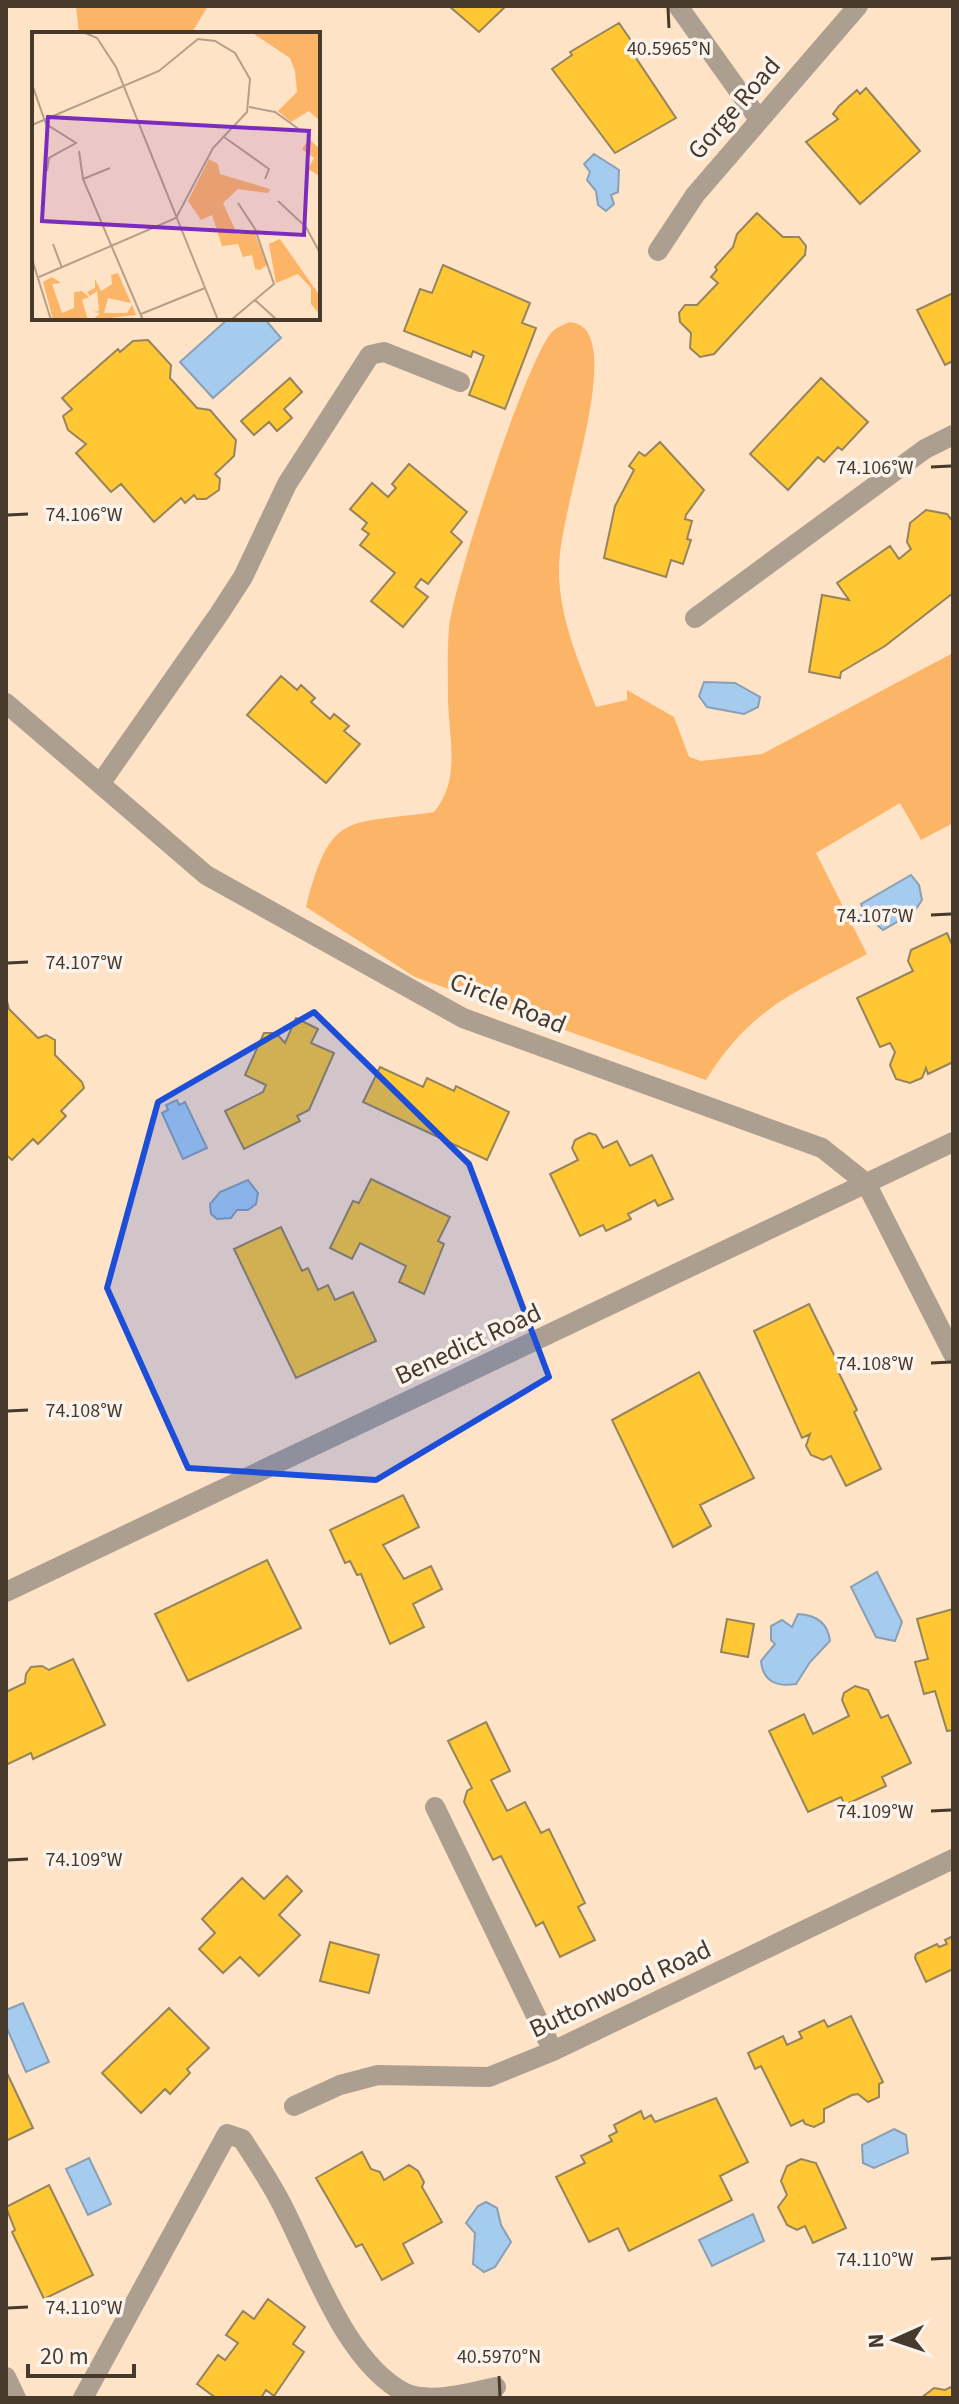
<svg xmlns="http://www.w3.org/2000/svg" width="959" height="2404" font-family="'Source Sans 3',sans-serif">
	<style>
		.green { fill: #fcb466 }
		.water { fill: #a5ccef; stroke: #89a0b4; stroke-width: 2 }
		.building { fill: #fec733; stroke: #96845c; stroke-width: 2 }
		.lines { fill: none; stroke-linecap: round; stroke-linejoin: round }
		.minor { stroke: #ad9f90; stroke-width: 20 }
		.marked { fill: #1d4ed8; fill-opacity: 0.2; stroke: #1d4ed8; stroke-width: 6; stroke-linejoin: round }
		.ticks { fill: none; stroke: #47392c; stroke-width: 3 }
		.labels { text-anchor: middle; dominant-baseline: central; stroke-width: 7; stroke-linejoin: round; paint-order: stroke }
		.street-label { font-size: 26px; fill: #47392c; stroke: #fbf4ed }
		.inset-road { fill: none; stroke: #b59f89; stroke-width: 2 }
		.view { fill: #7b2cbf; fill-opacity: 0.15; stroke: #7b2cbf; stroke-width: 4 }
		.inset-edge { fill: none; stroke: #47392c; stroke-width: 4 }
		.ticks-label { font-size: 20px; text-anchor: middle; fill: #47392c; stroke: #fbf4ed; stroke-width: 7; stroke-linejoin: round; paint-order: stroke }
	</style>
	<rect width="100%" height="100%" fill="#ffe3c7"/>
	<path class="green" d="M76,6H208L191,34H79Z
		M570,322C579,324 585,326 589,335C611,382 558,514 559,571C559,619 580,664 596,707L627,700V690L674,717L689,757L701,761L762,754L953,653V823L921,840L900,803L816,853L867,954C795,993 751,1007 706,1080L415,977L306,907C331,810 346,825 434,812C461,780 449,739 448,701C448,677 447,652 449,628C452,589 529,350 554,330C558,327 565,324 570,322Z"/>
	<path class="water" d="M594,154L619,170L618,192L611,195L614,204L606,211L598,205L596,191L587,180L590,172L584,164Z
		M229,318H264L281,338L213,398L180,362Z
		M704,682L735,683L760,697L758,707L744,714L707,707L699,696Z
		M911,875L919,885L922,900L914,912L883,930L868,917L858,918L864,912L861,904Z
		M177,1100L179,1105L185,1102L207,1148L183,1159L162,1113L168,1110L166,1105Z
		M248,1180L258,1193L256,1204L248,1210H237L231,1218L217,1219L211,1214L210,1204L220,1192Z
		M877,1572L902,1622L895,1641L876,1637L851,1587Z
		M798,1614C817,1615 828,1623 830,1641L810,1662L796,1684C777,1687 763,1682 761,1661L775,1644L771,1640V1626L782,1620L792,1627Z
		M23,2003L49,2062L26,2072L6,2026V2010Z
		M894,2129L906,2135L908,2153L874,2168L863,2163L862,2145Z
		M89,2158L111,2204L88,2215L66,2169Z
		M486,2202L497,2208L501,2225L511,2242L495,2267L484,2272L473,2264L475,2233L466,2223L478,2206Z
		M753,2214L764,2241L712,2266L699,2240Z"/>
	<path class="building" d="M449,6H506L479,32Z
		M619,23L641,55L636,58L676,118L615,153L552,69L572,55L570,52Z
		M866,88L920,151L860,204L806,142L838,119L833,114L839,106L857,90L860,94Z
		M757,213L783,237H799L806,246L805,255L714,354L700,357L690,348L691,333L680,322L679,313L685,305H697L718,283L711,277L717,270L715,267L733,247L737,234Z
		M443,265L530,303L522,323L536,328L505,409L469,395L484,356L473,351L471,357L404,331L420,289L432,293Z
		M953,293V361L945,365L917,310Z
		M148,340L171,365L170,378L197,408L210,410L236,440L234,456L215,474L220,479L219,490L206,499H197L194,495L185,503L181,498L154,522L121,484L111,492L76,453L86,444L68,430L63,416L72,409L62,398L118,349L120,352L133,341Z
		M290,378L302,392L284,409L292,418L277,431L269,422L254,435L241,421Z
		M821,378L868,422L842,450L838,447L824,462L818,457L788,490L750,454Z
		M660,442L704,490L686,515L685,519L692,521L687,539L691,540L683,564L671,560L666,577L604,558L615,506L634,470L629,466L639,452L645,456Z
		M409,464L467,512L451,532L462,542L428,584L421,579L415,587L428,597L403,627L371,601L395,573L360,545L369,534L362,529L367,523L350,509L372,483L388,497L396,488L392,484Z
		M926,510L947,514L953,522V593L885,646L841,672L840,678L809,672L822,595L849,600L837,583L890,546L899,559L911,549L907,542L910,523Z
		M281,676L297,690L301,685L315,698L311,702L330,719L334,714L349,726L344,731L360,744L326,783L247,715Z
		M947,933L953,947V1062L928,1074L926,1068L922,1078L910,1083L896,1079L890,1065L895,1052L890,1043L880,1047L857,998L913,971L908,961L911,950Z
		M6,997L9,1009L38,1038L46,1035L55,1040V1055L82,1082L84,1088L61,1111L66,1116L38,1144L33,1139L12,1160L6,1155Z
		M296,1018L318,1029L311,1043L334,1053L309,1110L297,1116L300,1121L244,1149L225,1111L263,1092L266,1085L245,1075L264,1033H276L285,1043Z
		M380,1067L423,1087L427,1078L454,1091L456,1086L509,1112L487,1160L363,1102Z
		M589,1133L596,1135L603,1148L617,1141L630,1166L652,1155L673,1199L658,1206L655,1200L628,1214L631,1219L606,1231L603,1225L580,1236L550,1174L578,1160L572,1148L575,1140Z
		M371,1179L450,1217L438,1241L444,1244L424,1294L399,1282L406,1266L360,1243L352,1259L330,1248L353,1201L359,1203Z
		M281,1227L302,1271L308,1268L318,1290L328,1285L335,1300L353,1292L376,1341L296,1378L234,1249Z
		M809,1304L840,1367L837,1369L857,1410L854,1412L881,1469L846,1486L831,1456L823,1460L811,1455L806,1446L810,1434L802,1438L754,1331Z
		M699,1372L754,1478L700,1505L711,1526L673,1547L612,1420Z
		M403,1495L419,1527L383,1545L404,1579L431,1566L442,1589L413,1604L424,1627L390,1644L361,1574L357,1575L350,1561L345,1563L330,1530Z
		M267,1560L301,1628L188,1681L155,1614Z
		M953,1609V1730L947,1731L935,1691L924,1694L915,1662L928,1659L917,1619Z
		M727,1619L754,1624L748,1657L721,1652Z
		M73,1659L105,1725L33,1759L31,1753L6,1765V1692L25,1683L26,1674L31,1667L42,1666L49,1670Z
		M855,1686L868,1690L881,1718L888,1715L911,1763L882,1777L886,1786L845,1805L841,1797L808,1812L769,1731L804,1714L813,1734L849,1716L842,1700L844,1693Z
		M486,1722L510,1771L491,1780L507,1811L525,1802L541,1833L549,1829L585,1903L578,1907L595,1940L560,1957L543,1922L536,1926L501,1856L493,1860L464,1802L467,1791L472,1788L448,1741Z
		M287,1876L302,1891L279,1915L300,1935L259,1976L240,1957L223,1973L199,1949L215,1933L202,1919L242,1878L264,1899Z
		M953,1936V1969L926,1982L915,1958L916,1954L937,1944L939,1947L947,1944L945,1940Z
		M330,1942L379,1955L369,1993L320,1981Z
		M169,2008L209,2048L187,2069L190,2073L170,2094L165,2089L141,2113L102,2073Z
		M851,2016L883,2082L879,2084V2097L868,2102L858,2094L852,2095L824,2109V2122L814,2127L805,2124L803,2120L791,2126L761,2066L755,2069L748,2053L783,2036L787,2045L802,2038L799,2032L824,2020L828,2027Z
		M6,2071L33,2128L6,2141Z
		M716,2098L748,2162L720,2176L732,2200L629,2251L618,2228L589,2242L556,2177L585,2163L581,2156L612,2141L609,2136L617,2132L614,2125L641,2111L644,2119L651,2115L655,2122Z
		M362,2152L371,2169L380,2172L384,2180L409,2165L418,2171L424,2182L422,2187L442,2222L403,2244L413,2263L382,2280L362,2244L356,2247L316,2178Z
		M801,2159L816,2163L846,2228L813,2243L805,2226L797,2230L787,2225L778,2207L787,2195L781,2181L787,2166Z
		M49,2185L93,2275L44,2299L12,2232L15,2230L6,2207Z
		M268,2299L305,2327L293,2344L304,2352L274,2396L266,2390L261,2398H216L197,2384L218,2355L225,2360L238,2343L226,2335L243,2311L254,2319Z
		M953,2386V2398H921L934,2388L945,2390Z"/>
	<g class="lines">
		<path class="minor" d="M678,6L758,118
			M658,251L695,195L858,6
			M695,618L925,449L953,435
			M6,703L206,875L463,1018L822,1148L866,1183L953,1354
			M100,784L219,614L243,577L287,484L370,355L384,352L460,382
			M6,1592L953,1142
			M435,1807L553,2051
			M294,2106L340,2085L378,2075L489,2077L553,2051L953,1859
			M6,2377L16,2398
			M83,2398L227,2134L242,2139C255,2159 269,2180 280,2201C311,2259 344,2362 405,2393C430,2404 470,2393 496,2387"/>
	</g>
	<path class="marked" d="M314,1012L469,1164L549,1377L376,1480L188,1468L107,1288L158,1102Z"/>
	<path class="ticks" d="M668,8L669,28M931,467L951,466M8,515L28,514M931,915L951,914M8,963L28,962M931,1363L951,1362M8,1411L28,1410M931,1811L951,1810M8,1860L28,1859M931,2259L951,2258M8,2308L28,2307M499,2376L500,2396"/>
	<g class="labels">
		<g class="street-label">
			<text transform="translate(734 108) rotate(-49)">Gorge Road</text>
			<text transform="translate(508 1003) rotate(22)">Circle Road</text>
			<text transform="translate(468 1344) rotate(-25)">Benedict Road</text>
			<text transform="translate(620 1989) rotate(-25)">Buttonwood Road</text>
		</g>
	</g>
	<g transform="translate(32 32)">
		<rect width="288" height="288" fill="#ffe3c7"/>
		<path d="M219,0H288V89L277,79L259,90L246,79L265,60L263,39L258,26ZM277,107L288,117V144L276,137L282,126L270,117ZM177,127L186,132L188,142L238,157L236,161L206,157L191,171L205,202L222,199L235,233L228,238L223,237L220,223L211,225L206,212L190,214L180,183L169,188L156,169ZM248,207L288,264V283L279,272V256L266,242L244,251L237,212ZM86,241L99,271L76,266L72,281H95L100,273L104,283L61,288L68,281L61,280L67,279L65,259L58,264L55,260L63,256V247L69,259L80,252L79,243ZM20,245L29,251L20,252L30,281L42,276V260L50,259L57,265L50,268L56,288H21L11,250Z" fill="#fcb466"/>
		<path class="inset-road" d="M51,0L65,6L84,35L186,288M0,52L14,92L44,111L17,126L15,139M217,75L243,80L268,98M0,93L127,39L166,7L183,9L203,21L218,47L215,80L181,116L144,186L7,245M192,105L237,137L233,147M47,119L51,147L111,288M51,147L78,136M246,169L274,195L288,221M21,212L30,236M0,227L19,288M223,268L245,288M109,282L173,256M199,288L242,252L223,197L206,171"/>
		<path class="view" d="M16,85L277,99L272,203L10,189Z"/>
		<rect width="288" height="288" class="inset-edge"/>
	</g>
	<g class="ticks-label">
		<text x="669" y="55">40.5965°N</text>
		<text x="875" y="474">74.106°W</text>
		<text x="84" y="521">74.106°W</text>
		<text x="875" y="922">74.107°W</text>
		<text x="84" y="969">74.107°W</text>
		<text x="875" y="1370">74.108°W</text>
		<text x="84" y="1417">74.108°W</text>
		<text x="875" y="1818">74.109°W</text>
		<text x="84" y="1866">74.109°W</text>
		<text x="875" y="2266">74.110°W</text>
		<text x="84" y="2314">74.110°W</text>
		<text x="499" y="2363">40.5970°N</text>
	</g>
	<rect width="959" height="2404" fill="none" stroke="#47392c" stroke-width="16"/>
	<g transform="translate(895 2340) rotate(267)" stroke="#fbf4ed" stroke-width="6" paint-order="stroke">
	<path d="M0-6L14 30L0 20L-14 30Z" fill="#47392c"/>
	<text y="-12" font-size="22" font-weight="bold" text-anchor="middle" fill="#47392c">N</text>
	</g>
	<path d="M28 2364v12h106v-12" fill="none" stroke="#47392c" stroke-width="4"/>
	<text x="40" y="2364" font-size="24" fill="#47392c" stroke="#fbf4ed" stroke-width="6" paint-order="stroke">20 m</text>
</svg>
